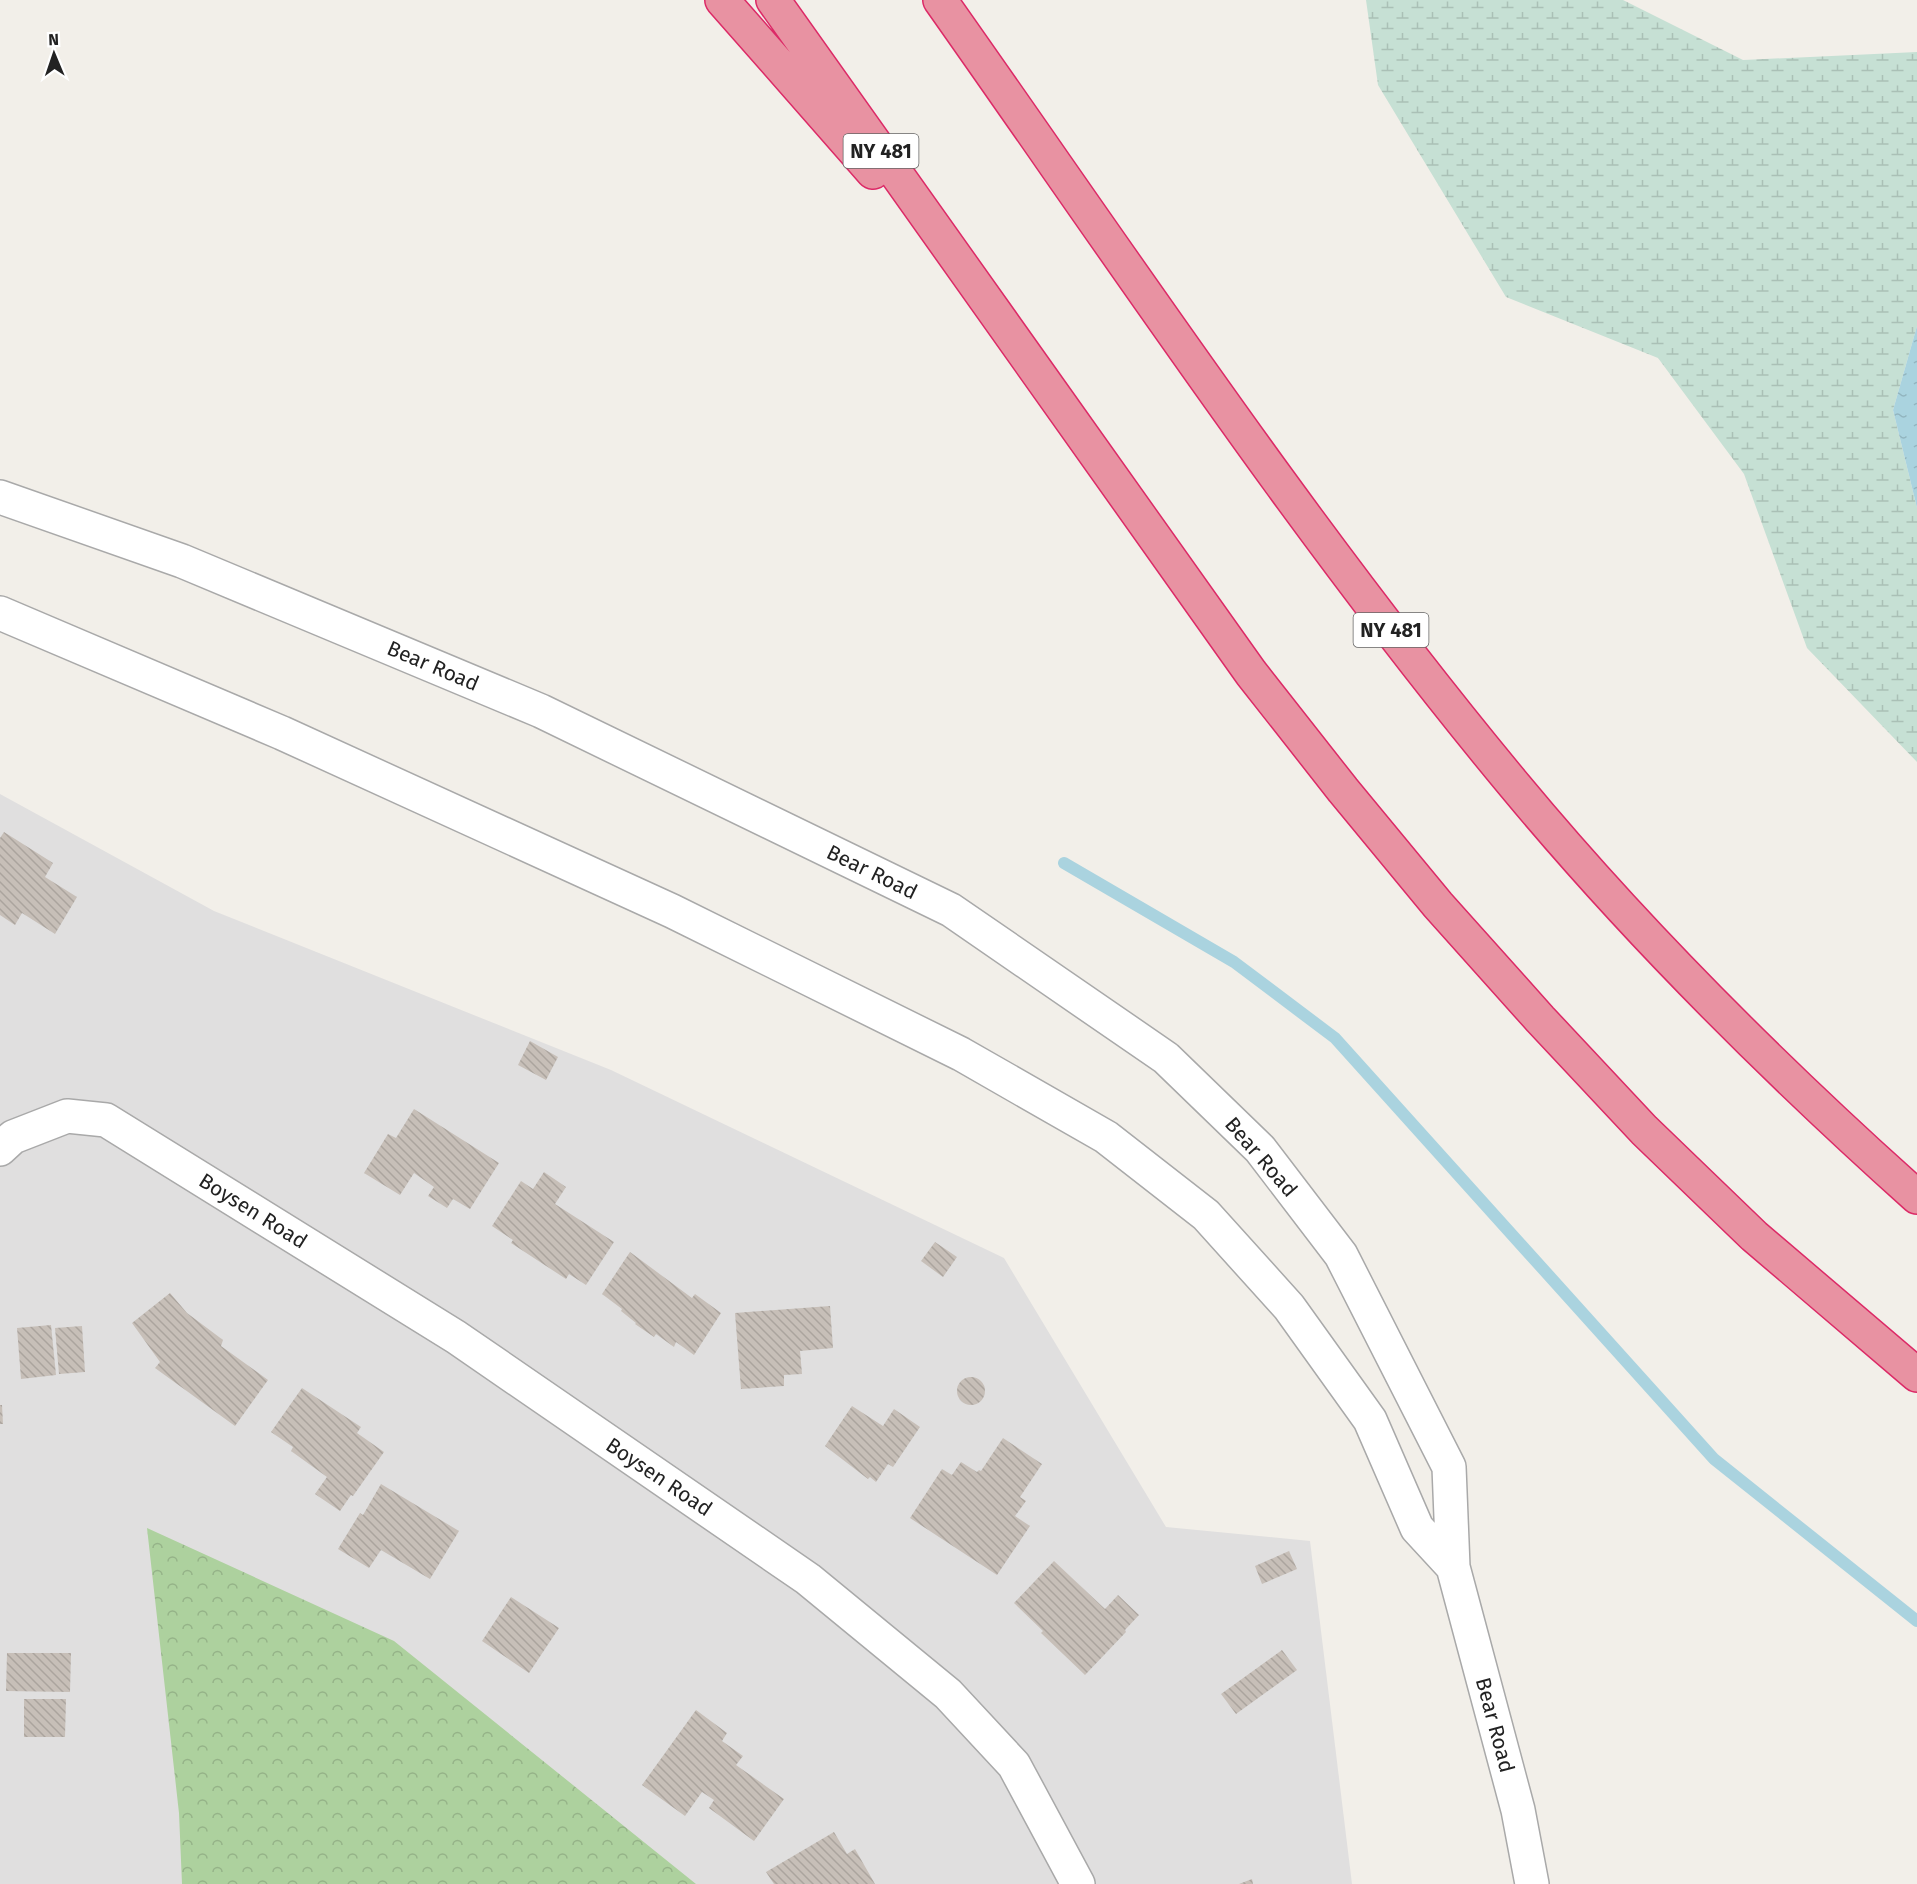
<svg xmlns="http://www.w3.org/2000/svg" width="1917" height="1884" font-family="'Fira Sans',sans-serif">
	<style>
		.residential { fill: #e0dfdf }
		.forest { fill: url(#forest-crowns) }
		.wetland { fill: url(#wetland-marsh) }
		.water { fill: url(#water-ripples) }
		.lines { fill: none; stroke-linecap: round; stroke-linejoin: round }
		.stream { stroke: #aad3df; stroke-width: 12 }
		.building { fill: url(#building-back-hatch) }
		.minor-casing { stroke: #a9a9a9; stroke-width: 36 }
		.highway-casing { stroke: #dc2a67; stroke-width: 36 }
		.minor { stroke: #fff; stroke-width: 33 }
		.highway { stroke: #e892a2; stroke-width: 33 }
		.labels { text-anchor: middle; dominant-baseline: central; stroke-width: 6; stroke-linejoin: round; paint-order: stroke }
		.shield { fill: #fff; stroke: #646464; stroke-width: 1.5 }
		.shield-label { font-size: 20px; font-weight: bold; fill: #222 }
		.street-label { font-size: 21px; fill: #222; stroke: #fff }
	</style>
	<defs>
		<pattern id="forest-crowns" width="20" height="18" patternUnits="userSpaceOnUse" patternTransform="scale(1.5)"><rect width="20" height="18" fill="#add19e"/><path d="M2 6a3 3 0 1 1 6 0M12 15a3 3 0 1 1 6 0" fill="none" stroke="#95b388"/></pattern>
		<pattern id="wetland-marsh" width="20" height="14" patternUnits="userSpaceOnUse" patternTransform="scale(1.5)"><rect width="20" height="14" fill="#c6e0d4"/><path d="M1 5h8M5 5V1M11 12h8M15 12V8" fill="none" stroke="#aac0b6"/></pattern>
		<pattern id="water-ripples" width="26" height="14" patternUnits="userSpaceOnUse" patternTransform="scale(1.5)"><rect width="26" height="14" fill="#aad3df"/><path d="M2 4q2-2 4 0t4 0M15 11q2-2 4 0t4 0" fill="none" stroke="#92b5bf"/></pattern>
		<pattern id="building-back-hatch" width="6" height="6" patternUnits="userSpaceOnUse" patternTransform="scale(1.5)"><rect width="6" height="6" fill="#c7bfb8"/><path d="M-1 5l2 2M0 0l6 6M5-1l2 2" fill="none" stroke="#aba49e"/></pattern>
	</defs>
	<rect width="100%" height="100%" fill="#f2efe9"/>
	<path class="residential" d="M0,794L214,911L611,1070L1004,1258L1166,1527L1310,1541L1352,1884H0Z"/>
	<path class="forest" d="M147,1528L394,1641L696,1884H182L179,1813Z"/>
	<path class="wetland" d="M1366,0H1623L1743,60L1917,52V326L1893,410L1917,508V762L1807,648L1744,474L1658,358L1506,297L1378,85Z"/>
	<path class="water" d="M1917,326V508L1893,410Z"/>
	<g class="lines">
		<path class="stream" d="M1064,863L1234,962L1335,1038L1714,1459L1917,1621"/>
	</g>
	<path class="building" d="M4,832L53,863L45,877L77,897L55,934L22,913L15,925L0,915V838Z
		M530,1041L558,1057L546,1080L518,1065Z
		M414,1109L499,1163L470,1209L453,1199L447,1208L428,1196L434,1187L414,1173L400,1195L364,1173L388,1134L396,1138Z
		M544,1172L566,1187L555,1204L614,1242L586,1285L569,1274L566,1279L511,1243L513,1240L492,1226L521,1181L533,1189Z
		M935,1242L957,1257L943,1277L921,1261Z
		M630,1252L692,1298L695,1294L721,1313L694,1355L676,1342L674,1347L656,1334L654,1337L635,1324L636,1323L621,1311L622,1309L602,1294Z
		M170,1293L187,1313L223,1340L221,1346L268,1380L235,1426L155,1368L160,1362L132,1323Z
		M830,1306L833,1348L800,1351L802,1374L784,1375V1386L741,1389L735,1313Z
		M51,1325L56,1375L21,1379L17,1328Z
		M82,1326L85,1372L59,1374L55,1328Z
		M957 1391a14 14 0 1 1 28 0a14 14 0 1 1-28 0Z
		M302,1388L361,1427L357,1433L384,1452L353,1496L351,1495L340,1511L315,1494L327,1477L291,1451L293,1447L271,1432Z
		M0,1405H2L3,1424H0Z
		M852,1406L883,1426L894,1409L920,1427L893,1467L888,1464L876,1482L870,1477L868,1479L825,1446Z
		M1003,1438L1042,1464L1020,1497L1026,1501L1015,1516L1030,1526L997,1575L910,1518L942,1469L952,1475L961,1462L977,1472L979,1470L981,1471Z
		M381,1484L459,1531L430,1579L381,1550L369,1568L338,1549L360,1513L363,1515Z
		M1289,1551L1297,1569L1262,1584L1255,1566Z
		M1054,1561L1105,1609L1118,1595L1139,1615L1125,1630L1126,1632L1085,1675L1041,1633L1043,1631L1014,1603Z
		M511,1597L559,1628L529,1673L482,1641Z
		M1282,1650L1297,1670L1236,1714L1221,1694Z
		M7,1653H71L70,1692L6,1691Z
		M24,1699H66L65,1737H24Z
		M696,1710L727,1733L722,1741L743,1756L736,1765L784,1799L754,1841L709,1808L714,1800L702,1792L685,1816L642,1785Z
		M834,1832L847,1854L855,1849L875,1884H774L766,1872Z
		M1252,1879L1253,1884H1239Z"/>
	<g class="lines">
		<g class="minor-casing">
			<path id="minor" d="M0,497L182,561L541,711L951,910L1166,1058L1260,1149L1341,1255L1449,1467L1453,1567L1518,1810L1532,1884
				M0,613L282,733L672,911L961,1054L1106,1137L1206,1215L1289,1307L1370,1420L1417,1528L1453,1567
				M0,1149L13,1137L67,1116L106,1120L456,1337L808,1579L948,1694L1014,1765L1078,1884"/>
		</g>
		<g class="highway-casing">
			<path id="highway" d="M722,0L873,172
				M773,0L1251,673L1343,790L1438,905L1540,1019L1644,1130L1754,1236L1917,1375
				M940,0C1127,265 1307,536 1515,786C1637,933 1774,1069 1917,1197"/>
		</g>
		<use href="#minor" class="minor"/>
		<use href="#highway" class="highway"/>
	</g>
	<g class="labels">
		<g class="shield">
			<rect x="843.5" y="134" width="75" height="34" rx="4.5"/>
			<rect x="1353.5" y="613" width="75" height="34" rx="4.5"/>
		</g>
		<g class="shield-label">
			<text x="881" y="151">NY 481</text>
			<text x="1391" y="630">NY 481</text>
		</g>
		<g class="street-label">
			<text transform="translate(433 666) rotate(23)">Bear Road</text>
			<text transform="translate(872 872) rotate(26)">Bear Road</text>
			<text transform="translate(1261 1157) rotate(49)">Bear Road</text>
			<text transform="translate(253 1211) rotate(32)">Boysen Road</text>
			<text transform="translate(659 1477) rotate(34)">Boysen Road</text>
			<text transform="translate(1495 1725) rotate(75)">Bear Road</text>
		</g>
	</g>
	<g transform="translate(54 54) rotate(358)" stroke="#ffffff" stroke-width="4.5" paint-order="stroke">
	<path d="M0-4.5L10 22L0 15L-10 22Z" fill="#222222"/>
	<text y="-9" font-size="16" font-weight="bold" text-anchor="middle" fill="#222222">N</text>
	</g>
</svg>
